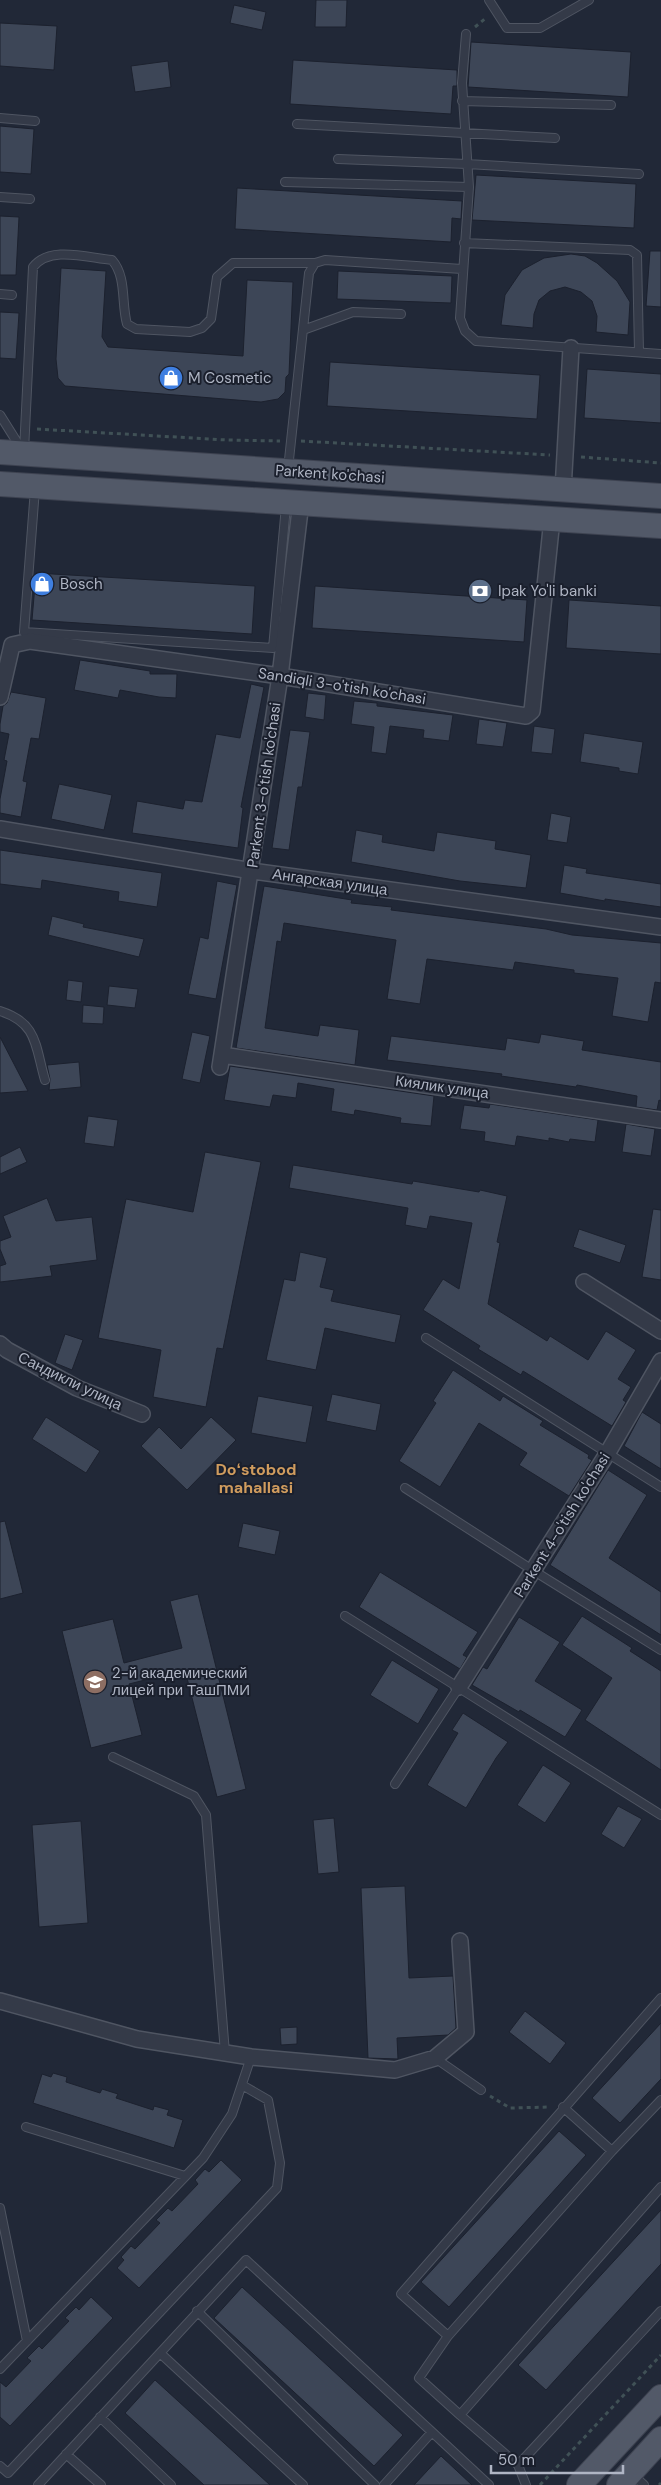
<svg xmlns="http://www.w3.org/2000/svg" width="661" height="2485" font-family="'DM Sans',sans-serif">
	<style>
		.building { fill: #3d4657; stroke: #1c212e }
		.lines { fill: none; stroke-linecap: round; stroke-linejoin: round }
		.lane-casing { stroke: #4f5562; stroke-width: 10 }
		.street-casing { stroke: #4f5562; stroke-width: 18 }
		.primary-casing { stroke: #3e4351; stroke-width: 26 }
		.path { stroke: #405156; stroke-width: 3; stroke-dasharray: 4 4; stroke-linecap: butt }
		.lane { stroke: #343a48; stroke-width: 8 }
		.street { stroke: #343a48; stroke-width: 15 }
		.primary { stroke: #525968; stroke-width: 24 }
		.labels { text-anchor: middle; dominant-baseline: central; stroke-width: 4; stroke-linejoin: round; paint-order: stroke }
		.poi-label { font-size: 15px; fill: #afb5c4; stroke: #1a1f2c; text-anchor: start }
		.street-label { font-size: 15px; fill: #afb5c4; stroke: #1a1f2c }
		.neighbourhood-label { font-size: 16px; font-weight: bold; fill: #d09c5e; stroke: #1a1f2c }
	</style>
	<rect width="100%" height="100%" fill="#212837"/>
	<path class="building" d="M316,0H347L346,27H315Z
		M234,5L266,12L262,30L230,23Z
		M0,23L57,26L54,70L0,66Z
		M471,42L631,52L628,97L468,87Z
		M293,60L457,70V86H453L451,114L290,104Z
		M168,61L171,87L135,92L131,66Z
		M0,126L34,129L31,174L0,172Z
		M476,175L636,184L634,228L472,220Z
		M237,188L462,201L461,219L452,218L451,242L235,229Z
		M0,216L19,217L16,275H0Z
		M650,251H661V307L646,306Z
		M571,254L585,256L597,263L617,281L630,302L628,335L596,332L597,316L592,301L581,292L565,287L550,291L539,300L534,314L533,328L501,325L505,295L522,270L544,258Z
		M61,268L106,271L102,337L108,347L243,356L247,280L293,282L289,374L286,377L285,392L278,399L261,402L65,386L58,378L56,359Z
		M338,271L452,276L451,303L337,299Z
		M0,312L19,313L16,359L0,358Z
		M330,362L540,375L537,419L327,406Z
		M587,369L661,374V423L584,418Z
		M36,573L255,586L252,634L32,620Z
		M315,586L527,600L524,642L312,628Z
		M569,600L661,606V654L566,648Z
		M80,660L150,671V674H177L176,698L159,697L120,690L118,698L74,690Z
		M251,684L264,687L241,807L243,808L238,848L132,833L137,801L183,809L185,800L202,802L216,734L240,738Z
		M11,692L46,698L39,739L31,738L23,781L27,782L21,817L0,813V799L7,761L4,760L9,734L0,732V724L3,706L7,703Z
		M308,693L326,695L324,720L305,717Z
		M354,701L377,703V706L453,715L449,741L423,738L424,730L390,726L386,754L371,752L374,727L351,724Z
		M479,719L507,723L503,747L476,744Z
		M534,726L555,729L552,754L531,752Z
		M290,730L310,732L302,787H298L289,850L272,848Z
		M584,733L643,742L638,774L619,771V768L580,762Z
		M59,784L112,795L104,830L51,819Z
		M551,813L571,817L567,843L547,840Z
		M356,830L383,835L382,842L434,851L437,832L496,841L495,849L531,855L526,888L460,881L351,862Z
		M0,850L162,873L157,907L118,901L119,892L42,880L41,889L0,884Z
		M564,865L587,869L586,873L661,884V907L605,899V901L560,893Z
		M217,881L237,885L216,999L188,994L200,937L208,939Z
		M264,886L352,900L351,903L392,907L391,910L546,929L572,935L661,943V983L655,982L648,1022L612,1016L618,978L574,973V970L515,962L513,970L427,959L420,1004L387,999L396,940L284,923L281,942L277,941L265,1028L318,1036L320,1025L359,1030L355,1065L236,1048Z
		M52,916L84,924L83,927L144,939L139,957L48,935Z
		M68,980L83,982L81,1002L66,1000Z
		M109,986L138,989L135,1008L107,1005Z
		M83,1005L104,1007L103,1024L82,1023Z
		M192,1032L210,1036L200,1083L182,1079Z
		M541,1034L584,1041L582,1050L661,1062V1101L659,1100L657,1110L636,1107L637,1096L577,1085L576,1087L501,1076L502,1074L387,1060L391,1036L505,1050L507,1038L539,1043Z
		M0,1037L28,1091L0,1093Z
		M79,1062L81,1087L49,1090L50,1079L47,1065Z
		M230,1066L434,1096L431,1126L400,1123L401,1118L355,1110L354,1115L331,1111L334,1089L298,1083L296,1098L273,1095L270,1107L224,1100Z
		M490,1104L598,1120L595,1142L570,1139L569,1142L549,1138V1141L517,1136L515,1146L484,1141L485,1132L460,1129L464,1105L489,1108Z
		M88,1116L118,1120L114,1147L84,1143Z
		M626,1124L655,1129L651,1156L622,1152Z
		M20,1147L27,1162L0,1174V1157Z
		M205,1152L261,1162L223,1349L217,1348L206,1407L153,1397L161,1350L98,1338L126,1199L193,1212Z
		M293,1165L412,1184L413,1181L479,1192L480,1190L507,1196L497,1242L500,1243L488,1304L547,1341L550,1336L588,1360L606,1331L636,1350L618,1379L631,1387L623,1400L626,1402L612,1426L523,1371L521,1375L478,1349L480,1346L423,1310L443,1279L459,1289L472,1223L430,1216L427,1229L405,1225L408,1208L289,1188Z
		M47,1198L56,1221L92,1217L97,1260L50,1266L52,1276L0,1282V1266L6,1264L0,1249V1241L11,1237L3,1216Z
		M653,1209L661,1210V1280L642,1277Z
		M579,1229L626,1245L620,1263L573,1247Z
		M300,1252L327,1258L320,1287L334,1290L331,1301L401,1315L395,1343L325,1328L316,1370L266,1360L284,1279L295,1281Z
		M65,1334L83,1340L72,1370L55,1363Z
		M453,1370L500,1401L503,1396L543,1421L540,1425L589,1455L588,1458L592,1460L569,1496L519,1465L527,1453L479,1423L440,1487L399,1461L436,1403L433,1401Z
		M332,1394L381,1404L376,1431L326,1421Z
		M258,1396L313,1406L306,1443L251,1433Z
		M642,1412L661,1424V1469L624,1446Z
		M46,1417L100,1451L86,1473L32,1439Z
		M211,1417L236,1440L187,1490L141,1446L159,1427L181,1449Z
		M608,1470L647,1495L609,1558L661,1592V1635L550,1565Z
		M5,1521L23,1593L0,1599V1522Z
		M243,1523L280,1531L275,1555L238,1547Z
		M380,1572L478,1632L463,1655L467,1657L460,1669L359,1607Z
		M198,1594L246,1789L217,1797L185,1670L129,1684L142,1735L91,1748L62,1631L113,1619L124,1663L182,1648L170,1601Z
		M582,1616L632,1648L630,1651L661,1671V1770L585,1720L612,1678L562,1645Z
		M519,1617L560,1642L535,1681L582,1710L565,1737L520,1710L519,1712L472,1685L483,1667L487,1669Z
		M392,1660L439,1689L418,1724L370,1695Z
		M463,1713L508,1742L496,1758L466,1808L427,1785L458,1733L452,1730Z
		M543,1765L571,1783L545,1823L517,1805Z
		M618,1806L642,1819L624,1848L601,1834Z
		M334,1818L339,1872L318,1874L313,1820Z
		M81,1821L88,1923L39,1927L32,1825Z
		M405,1886L409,1978L453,1976L456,2028L448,2035L397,2038L398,2059L368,2058L361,1888Z
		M525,2011L566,2043L550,2064L509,2032Z
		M661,2023V2079L620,2123L592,2098Z
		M297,2027V2044L281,2045L280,2028Z
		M53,2073L67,2077L66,2082L100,2093L102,2089L118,2094L116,2098L153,2110L154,2106L169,2110L167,2115L183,2120L174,2148L33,2103L42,2074L51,2077Z
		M559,2131L586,2155L449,2307L421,2282Z
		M221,2160L242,2180L139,2288L117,2268L124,2260L121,2257L131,2246L135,2249L160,2223L156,2220L168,2208L172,2211L198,2184L195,2180L205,2169L209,2172Z
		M661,2210V2264L546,2390L518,2365Z
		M242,2287L403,2435L374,2466L214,2318Z
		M91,2297L113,2318L10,2426L0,2417V2382L6,2387L31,2361L27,2358L39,2346L42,2349L69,2321L65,2318L76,2307L79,2310Z
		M155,2380L270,2485H204L125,2413Z
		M441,2456L472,2485H414Z"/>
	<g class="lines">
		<g class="lane-casing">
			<path id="lane" d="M489,0L507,28H540L589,0
				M466,34L462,83L469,187L460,318L465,331L476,341L661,354
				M462,101L611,105
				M0,118L35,121
				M297,124L555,138
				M338,159L467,164L639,174
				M285,182L469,187
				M0,197L30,199
				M464,243L630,250L637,255L639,352
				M0,294L12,295
				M303,330L353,312L401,314
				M0,415L22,450
				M24,451L33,267C50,245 88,258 112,260C127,277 121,303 127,324L136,329L190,332L202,328L211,319L217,277L233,263H315
				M288,469L309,273L315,263L325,260L462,269
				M35,489L24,632L273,648L286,506
				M0,1011C38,1023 35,1046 45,1080
				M426,1338L661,1487
				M405,1488L534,1571L661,1650
				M345,1616L661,1815
				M113,1757L194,1796L206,1815L225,2053
				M395,1784L459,1687
				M435,2058L481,2090
				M563,2107L612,2151
				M26,2127L185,2176
				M0,2208L27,2341
				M197,2311L375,2485
				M448,2336L612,2151L661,2100
				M160,2353L303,2485
				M0,2369L203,2158L232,2114L251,2057
				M460,2415L419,2378L448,2336L401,2294L661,1998
				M100,2417L171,2485
				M66,2454L101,2485
				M518,2465L661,2311
				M0,2466L8,2473L277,2188L280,2163L268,2100L242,2085
				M632,2474L644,2485
				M38,2485L246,2260L432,2432
				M384,2485L432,2432L489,2485
				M526,2485L518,2465L460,2415L661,2187"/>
		</g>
		<g class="street-casing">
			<path id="street" d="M563,490L571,348
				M0,697L12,645L30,641L280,676L526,716L532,711L552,519
				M0,829L252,871L661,927
				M222,1055L661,1120
				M220,1067L280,676L301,502
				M584,1282L661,1331
				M0,1344L7,1350L77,1388L142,1414
				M459,1687L607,1454L661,1361
				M0,2001L137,2039L251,2057L395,2070L435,2058L466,2032L460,1941"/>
		</g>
		<g class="primary-casing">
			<path id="primary" d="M0,452L661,496
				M0,484L661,526
				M579,2485L661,2397
				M619,2485L661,2439"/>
		</g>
		<path class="path" d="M475,27L486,18L485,17
			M37,429L227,440L280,441
			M301,441L550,455
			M581,457L661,463
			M490,2096L510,2108L550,2107
			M540,2485L661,2355
			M659,2485L661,2483"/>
		<use href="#lane" class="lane"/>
		<use href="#street" class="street"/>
		<use href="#primary" class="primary"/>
	</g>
	<defs>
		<g id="shop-disc" transform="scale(1.25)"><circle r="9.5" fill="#3f7fe0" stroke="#1a1f2c"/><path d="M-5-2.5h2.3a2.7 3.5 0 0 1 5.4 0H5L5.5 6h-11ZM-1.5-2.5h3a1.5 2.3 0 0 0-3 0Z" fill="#fff"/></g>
		<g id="bank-disc" transform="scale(1.25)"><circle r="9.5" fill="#5c6f8a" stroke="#1a1f2c"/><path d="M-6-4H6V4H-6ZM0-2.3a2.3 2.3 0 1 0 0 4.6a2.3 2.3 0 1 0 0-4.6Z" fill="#fff"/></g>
		<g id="university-disc" transform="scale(1.25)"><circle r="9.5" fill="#8d6e63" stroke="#1a1f2c"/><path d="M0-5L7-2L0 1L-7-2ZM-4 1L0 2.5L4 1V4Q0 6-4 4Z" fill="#fff"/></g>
	</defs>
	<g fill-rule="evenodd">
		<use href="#shop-disc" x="171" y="378"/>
		<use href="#shop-disc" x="42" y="584"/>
		<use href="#bank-disc" x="480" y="591"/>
		<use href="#university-disc" x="95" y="1682"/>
	</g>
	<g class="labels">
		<g class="poi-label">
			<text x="188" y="378">M Cosmetic</text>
			<text x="60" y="584">Bosch</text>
			<text x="498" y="591">Ipak Yo'li banki</text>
			<text x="112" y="1673">2-й академический<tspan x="112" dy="17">лицей при ТашПМИ</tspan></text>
		</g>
		<g class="street-label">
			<text transform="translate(330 474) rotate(4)">Parkent ko'chasi</text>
			<text transform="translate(342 686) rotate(9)">Sandiqli 3-o'tish ko'chasi</text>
			<text transform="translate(264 785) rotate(-82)">Parkent 3-o'tish ko'chasi</text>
			<text transform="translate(330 882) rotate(8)">Ангарская улица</text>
			<text transform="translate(442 1087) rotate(8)">Киялик улица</text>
			<text transform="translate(70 1381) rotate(26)">Сандикли улица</text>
			<text transform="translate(562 1525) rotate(-58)">Parkent 4-o'tish ko'chasi</text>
		</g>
		<g class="neighbourhood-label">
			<text x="256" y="1469">Doʻstobod<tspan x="256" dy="18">mahallasi</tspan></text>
		</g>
	</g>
	<path d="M491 2465v8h132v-8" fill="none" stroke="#afb5c4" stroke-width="2.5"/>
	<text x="498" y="2465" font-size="15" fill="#afb5c4" stroke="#1a1f2c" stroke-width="4" paint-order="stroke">50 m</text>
</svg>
